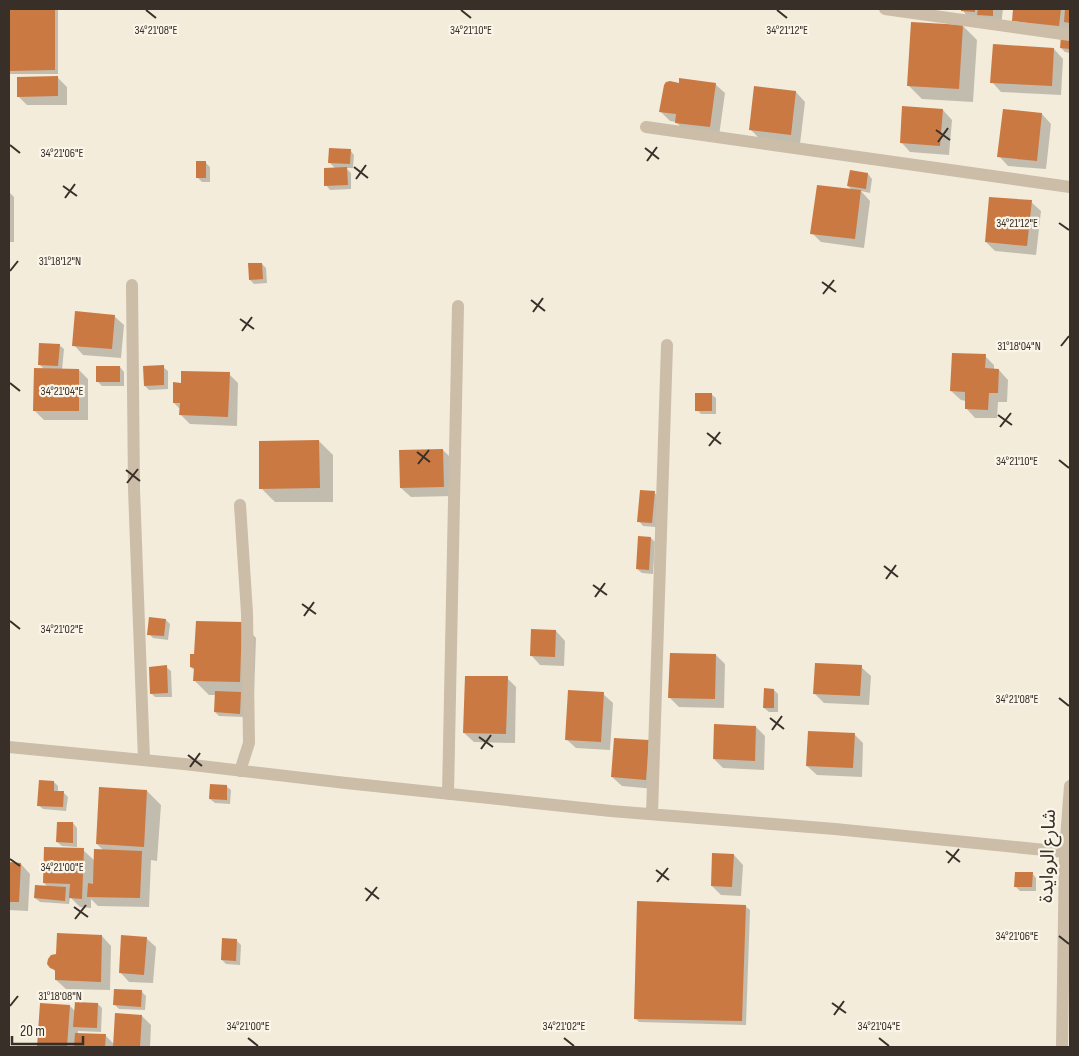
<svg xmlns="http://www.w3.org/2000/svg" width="1079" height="1056" font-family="'Sofia Sans Condensed','Noto Sans Arabic',sans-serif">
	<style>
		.shadow { fill: #0003 }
		.building { fill: #ca7943 }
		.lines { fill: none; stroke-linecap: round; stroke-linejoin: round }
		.service { stroke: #cbbda7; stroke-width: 12 }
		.minor { stroke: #cbbda7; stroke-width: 12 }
		.tertiary { stroke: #cbbda7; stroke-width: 12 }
		.ticks { fill: none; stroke: #372f28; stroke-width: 2 }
		.labels { text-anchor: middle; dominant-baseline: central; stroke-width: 4.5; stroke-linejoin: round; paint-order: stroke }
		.street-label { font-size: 19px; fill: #372f28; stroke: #faf5e8 }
		.ticks-label { font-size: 12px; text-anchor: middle; fill: #372f28; stroke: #faf5e8; stroke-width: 4.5; stroke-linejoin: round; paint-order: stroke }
	</style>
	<rect width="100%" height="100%" fill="#f3ecdb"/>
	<path class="shadow" d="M9,9H58V74H9Z
		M962,9H1003L1001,25L966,15Z
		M1014,9H1070V26L1068,35L1013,20Z
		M963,26L977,40L973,102L922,99L908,85Z
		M1070,38V53L1065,52L1061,48Z
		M1054,49L1063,59L1061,95L1001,92L992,82Z
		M58,78L67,87V105H27L18,96Z
		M715,84L725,93L719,136L686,132L676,122L670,121L661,112Z
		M755,88L796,92L805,102L800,144L760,139L750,129Z
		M943,110L952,120L949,155L910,152L901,142Z
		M1042,114L1051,124L1046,169L1008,166L999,156Z
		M350,150L354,155L353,168H346L351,173V189L330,190L326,185L336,169L329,162Z
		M205,162L210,167V182H202L198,178Z
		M868,174L872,179L870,193L861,191L870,201L864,248L821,242L812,233L853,191L848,186Z
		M9,192L14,197V242H9Z
		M1031,202L1041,211L1036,255L995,251L986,242Z
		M262,264L266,268L267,283L254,284L250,280Z
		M114,316L124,325L121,358L83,355L74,345Z
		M59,345L64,349L62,370H79L88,379V420H44L35,411L45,370L39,364Z
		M985,356L994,365V370H999L1008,380L1007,402H998L997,418H975L966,408V401L961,400L951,391Z
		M120,367L124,372V386H102L98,382Z
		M163,367L168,371V389L149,390L145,386Z
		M229,374L238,383L237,426L190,424L181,415V410L174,403L182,384Z
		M711,394L716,398V414H701L697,410Z
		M319,441L333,455V502H275L261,488Z
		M443,450L452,459L453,496L411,497L401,488Z
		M654,492L658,497L656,527L643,526L639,521Z
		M651,538L655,542L653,574L642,573L637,569Z
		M166,620L170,624L168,640L153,638L149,634Z
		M242,623L256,638L254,696L244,717L219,716L215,712L216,695H209L194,680L195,671L191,667L195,655Z
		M556,631L565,641L564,666L540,665L531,655Z
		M716,655L725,664L724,708L679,707L670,698Z
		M166,667L171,671L172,697H155L151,693Z
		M861,667L871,676L869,705L824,703L815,694Z
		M507,678L516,687L515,743L474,742L464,733Z
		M774,690L778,694V712H769L764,708Z
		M603,694L613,703L610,750L576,748L566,739Z
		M756,727L765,736L764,770L723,768L714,759Z
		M854,734L863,743L862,777L817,775L807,766Z
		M648,741L655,789L622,786L612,777Z
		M54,782L58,786V792H63L68,797L66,811L43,809L38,805Z
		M226,786L231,790L230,804L215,803L210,799Z
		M147,791L161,805L157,861L151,860L149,907L98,906L91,899V908L80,907L70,897L69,904L40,902L35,898L48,887L44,883L83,850L95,861L104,851L97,844Z
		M73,823L77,828V847L62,846L57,842Z
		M734,855L743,865L741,896L721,895L712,886Z
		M9,864H21L30,874L28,911L9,910Z
		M1032,873L1036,878V891H1020L1015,886Z
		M745,906L750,910L746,1025L639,1022L635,1018Z
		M102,936L111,946L110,990L66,989L56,980V972L51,967Z
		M146,938L156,947L153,983L129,982L120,972Z
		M237,941L241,945L240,965L226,964L222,960Z
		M142,992L146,996L145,1010L119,1009L114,1004Z
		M41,1004L70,1006L75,1011L98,1004L102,1008L101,1032L78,1031V1034L106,1036L115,1045L142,1016L151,1025L150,1047H39Z"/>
	<path class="building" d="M9,9H55V70L9,71Z
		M961,9H975V12L961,11Z
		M978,9H993V16L977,15Z
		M1013,9H1061L1059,26L1012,21Z
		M1065,9H1070V23L1064,22Z
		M911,22L963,25L959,89L907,86Z
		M1061,36L1070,37V49L1060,48Z
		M993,44L1054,48L1052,86L990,83Z
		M58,76V96L17,97V77Z
		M679,78L716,83L710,127L675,123L676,114L659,112L664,85L666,82L670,81L679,83Z
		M754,86L796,91L791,135L749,130Z
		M902,106L943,109L940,146L900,143Z
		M1003,109L1042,113L1037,161L997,157Z
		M329,148L351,149L350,164L328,163Z
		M196,161H206V178H196Z
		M347,167L348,185L324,186V168Z
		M850,170L868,173L866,189L847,186Z
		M817,185L861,190L855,239L810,234Z
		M989,197L1032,200L1027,246L985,242Z
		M248,263H262L263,279L249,280Z
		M75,311L115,315L112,349L72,346Z
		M39,343L60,344L58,366L38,365Z
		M952,353L986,354L985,368L999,369L998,393H989L988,410L965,409V392L950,391Z
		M164,365V385L144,386L143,366Z
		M96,366H120V382H96Z
		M34,368L79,369V411H33Z
		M181,371L230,372L228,417L179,415L180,403H173V382L181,383Z
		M695,393H712V411H695Z
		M319,440L320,488L259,489V441Z
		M443,449L444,487L400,488L399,450Z
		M640,490L655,491L652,523L637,522Z
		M638,536L651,537L649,570L636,569Z
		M149,617L166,619L164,636L147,635Z
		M196,621L242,622L240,682L193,681L194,668L190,667V654H194Z
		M531,629L556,630L555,657L530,656Z
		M670,653L716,654L715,699L668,698Z
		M815,663L862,665L860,696L813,694Z
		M167,665L168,693L150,694L149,667Z
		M465,676H508L506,734L463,733Z
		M764,688L774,689V708H763Z
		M568,690L604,692L601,742L565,740Z
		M215,691L241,692L240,714L214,712Z
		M714,724L756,726L755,761L713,759Z
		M808,731L855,733L853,768L806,766Z
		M614,738L649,740L646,780L611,777Z
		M39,780L54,781V791H64L63,807L37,806Z
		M210,784L227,785V800L209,799Z
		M99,787L147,790L144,847L96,844Z
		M57,822H73V843L56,842Z
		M44,847L84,848L82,899L69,898L70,884L43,883Z
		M94,849L142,851L140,898L87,897L88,883L93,884Z
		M712,853L734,854L732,887L711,886Z
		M9,862L21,863L19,902H9Z
		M1015,872H1033L1032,887H1014Z
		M35,885L66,887L65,901L34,898Z
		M637,901L746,905L742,1021L634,1019Z
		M57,933L102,935L101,982L55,980V970L50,968L47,964L48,959L51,955L56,954Z
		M121,935L147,937L144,975L119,973Z
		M222,938L237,939L236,961L221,960Z
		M114,989L142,990L141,1007L113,1005Z
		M75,1002L98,1003L97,1028L73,1027Z
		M40,1003L70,1005L67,1047H37Z
		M115,1013L142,1015L140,1047H113Z
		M75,1033L106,1034L105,1047H74Z"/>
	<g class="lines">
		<path class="service" d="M885,9L1070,35
			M646,127L1070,187
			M132,285L134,489L144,760"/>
		<path class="minor" d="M9,747L184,764L346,783L611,811L835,829L1065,852
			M240,771L249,743L247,613L240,505
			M448,794L458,306
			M652,814L667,345"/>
		<path class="tertiary" d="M1062,1047L1065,852L1070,786"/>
	</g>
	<path class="ticks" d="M146,10L156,18M461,10L471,18M777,10L787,18M936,130L950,140M938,142L948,128M10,145L20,153M645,148L659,159M647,161L657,147M354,167L368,178M356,179L366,165M63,186L77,196M65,198L75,184M1059,223L1069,230M10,271L18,261M822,282L836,292M823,294L834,280M531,300L545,311M533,312L543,298M240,319L254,329M242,331L252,317M1061,346L1069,336M10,383L20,391M998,415L1012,425M1000,427L1011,413M707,433L721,444M709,446L720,432M417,452L430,462M1059,460L1069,468M418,464L429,450M126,470L140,481M127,483L138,469M884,566L898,577M886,579L896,565M593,585L607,595M595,597L605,583M302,604L316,614M304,616L314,602M10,621L20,629M1059,698L1069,706M770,718L784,729M772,730L782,716M479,737L493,747M481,749L491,735M188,755L202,766M190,767L200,753M946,851L960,862M10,859L20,866M948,863L959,849M656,870L669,880M657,882L668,868M365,888L379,899M366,901L377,887M74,907L88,917M75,919L86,905M1059,936L1069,944M832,1003L846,1013M10,1006L18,996M834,1015L844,1001M248,1038L258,1046M564,1038L574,1046M879,1038L889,1046"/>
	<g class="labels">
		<g class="street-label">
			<text transform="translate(1048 856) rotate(-88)">شارع الروايدة</text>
		</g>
	</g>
	<g class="ticks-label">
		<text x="156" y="34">34°21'08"E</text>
		<text x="471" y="34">34°21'10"E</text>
		<text x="787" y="34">34°21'12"E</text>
		<text x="62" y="157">34°21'06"E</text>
		<text x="1017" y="227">34°21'12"E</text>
		<text x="60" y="265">31°18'12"N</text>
		<text x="1019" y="350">31°18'04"N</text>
		<text x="62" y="395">34°21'04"E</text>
		<text x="1017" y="465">34°21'10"E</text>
		<text x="62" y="633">34°21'02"E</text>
		<text x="1017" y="703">34°21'08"E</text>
		<text x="62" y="871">34°21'00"E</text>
		<text x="1017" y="940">34°21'06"E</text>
		<text x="60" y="1000">31°18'08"N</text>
		<text x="248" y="1030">34°21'00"E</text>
		<text x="564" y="1030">34°21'02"E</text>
		<text x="879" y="1030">34°21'04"E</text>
	</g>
	<rect width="1079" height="1056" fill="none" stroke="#372f28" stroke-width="20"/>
	<path d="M12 1036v8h71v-8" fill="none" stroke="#372f28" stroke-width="2.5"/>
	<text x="20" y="1036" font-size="15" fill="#372f28" stroke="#faf5e8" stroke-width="4" paint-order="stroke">20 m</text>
</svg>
